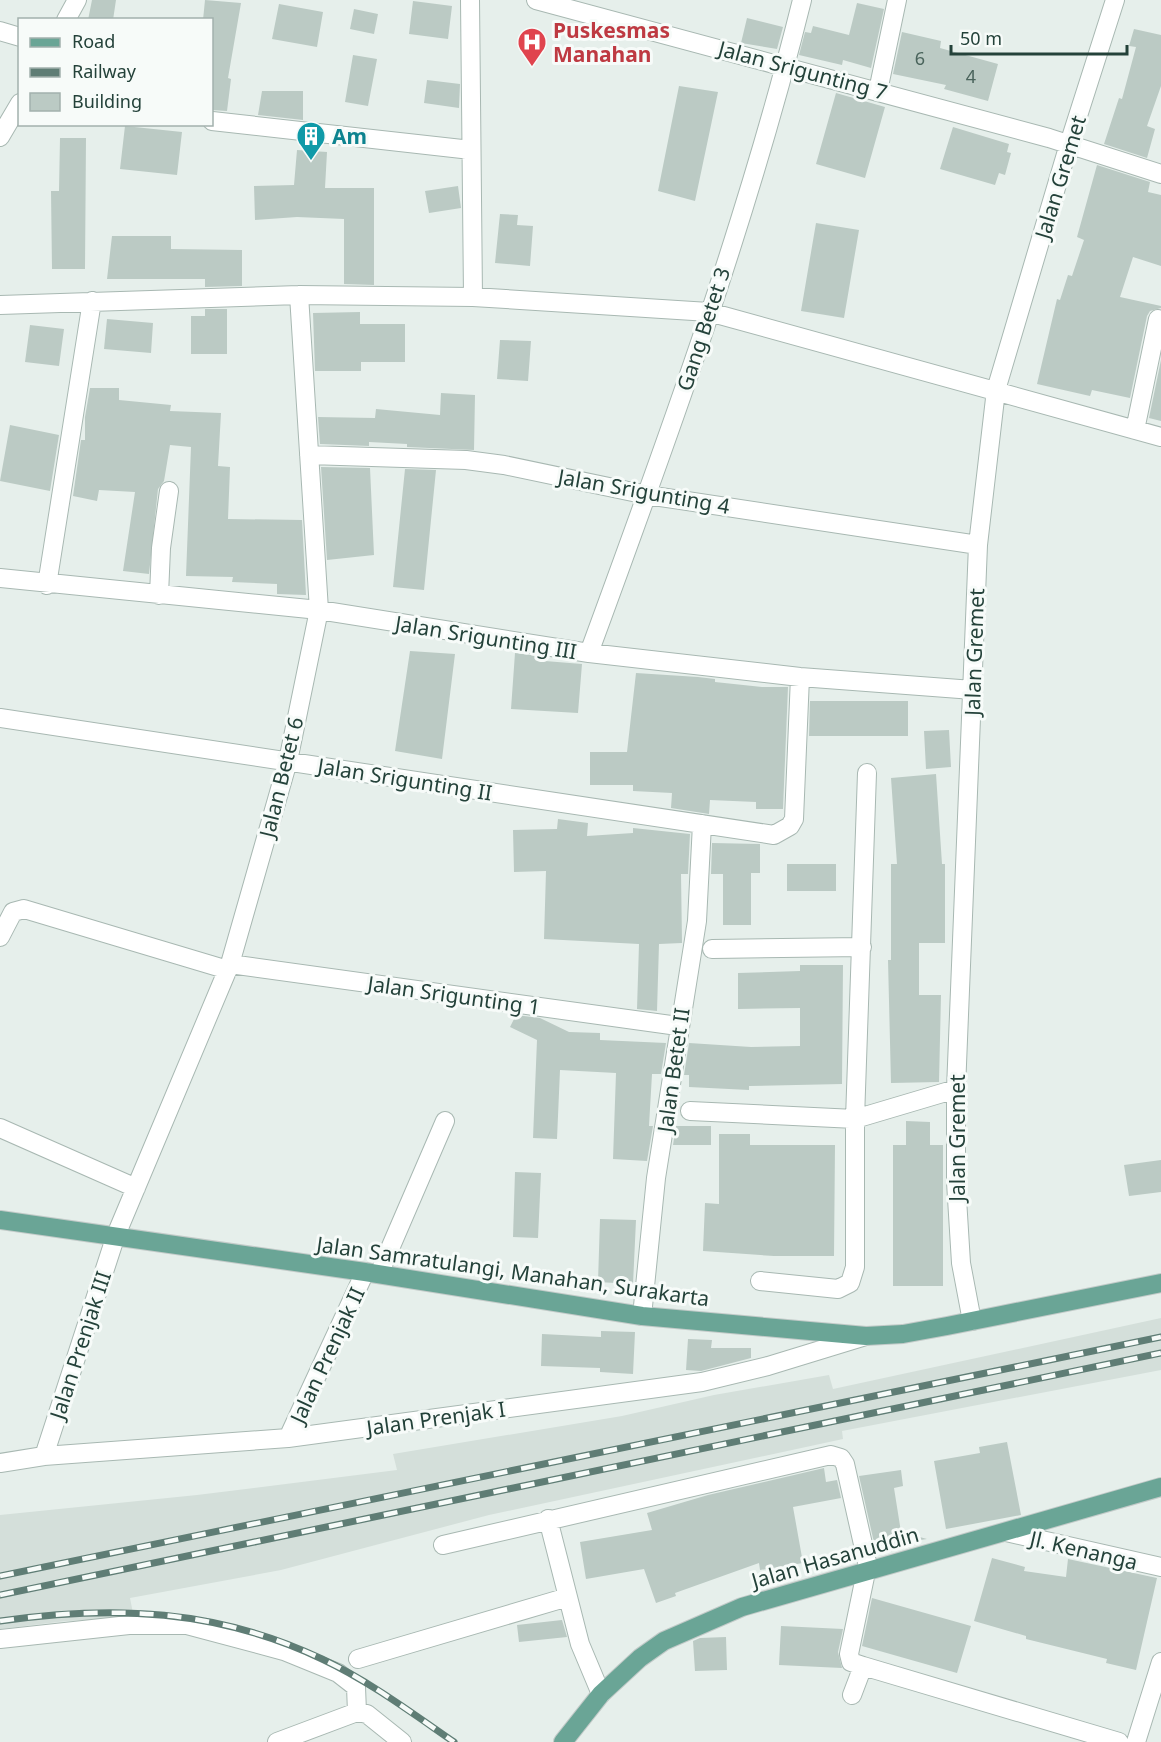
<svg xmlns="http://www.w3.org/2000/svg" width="1161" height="1742" font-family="'Noto Sans',sans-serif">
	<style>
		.built { fill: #d4dfda }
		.building { fill: #bbcac4 }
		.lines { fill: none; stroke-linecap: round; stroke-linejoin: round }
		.minor-casing { stroke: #a8b8b2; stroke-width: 20 }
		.major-casing { stroke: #c2cac8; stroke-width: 20 }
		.minor { stroke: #fff; stroke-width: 18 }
		.major { stroke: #6aa596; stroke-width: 18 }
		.rail-casing { stroke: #5f7d75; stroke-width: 7 }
		.rail { stroke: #f7fbf9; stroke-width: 4.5; stroke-dasharray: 14; stroke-linecap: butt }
		.labels { text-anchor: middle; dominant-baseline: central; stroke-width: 6; stroke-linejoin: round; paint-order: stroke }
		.number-label { font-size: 18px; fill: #4a645c }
		.health-label { font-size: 21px; font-weight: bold; fill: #be3a42; stroke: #f7fbf9; text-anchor: start }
		.street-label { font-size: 21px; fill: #24423a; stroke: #f7fbf9 }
		.culture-label { font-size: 21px; font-weight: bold; fill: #0d838f; stroke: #f7fbf9; text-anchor: start }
	</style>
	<rect width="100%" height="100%" fill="#e6efeb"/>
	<path class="built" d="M1161,1318V1370L842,1431L843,1439L489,1515L281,1570L130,1598L134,1618L66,1621L0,1629V1515L197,1495L397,1470L393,1454L622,1416L714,1395L829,1375L833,1389Z"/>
	<path class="building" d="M92,0H116L113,20H88Z
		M205,0L241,3L228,78L231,79L227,111L212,110V20H203Z
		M413,1L452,6L448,39L409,34Z
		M857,3L884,9L871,68L843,60L842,65L799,55L805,32L811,33L813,26L849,35Z
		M279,4L323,12L317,47L272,39Z
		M354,9L378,14L374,34L350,29Z
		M747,18L783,27L777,49L741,43Z
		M1134,29L1161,35V86L1147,126L1155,129L1147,158L1104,144L1119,98L1122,99L1136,47L1129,46Z
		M902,32L941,41L940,48L998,64L988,101L944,89L946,85L893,74Z
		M353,55L377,59L368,106L345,102Z
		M427,80L460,84L459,108L424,103Z
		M679,86L718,92L695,201L658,191Z
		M262,91H303V120L258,115Z
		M836,93L885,107L865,178L816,164Z
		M125,126L182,132L177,175L120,169Z
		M953,127L1009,144L1007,152L1011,153L1005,175L999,173L995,185L940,169Z
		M60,138H86L85,269H52L51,191H59Z
		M297,150L327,152L325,188H374V285L344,284V219L297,217L255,220L254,186L294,185Z
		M1097,165L1150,182L1148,192L1161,195V266L1133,257L1120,297L1161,306V308L1150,311L1147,316L1130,398L1092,390L1090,396L1037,384L1057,299L1060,300L1068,275L1072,276L1084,240L1077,237Z
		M458,186L461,208L429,213L425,191Z
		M500,214L518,215L517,225L533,226L530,266L495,263Z
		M816,223L859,230L844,318L801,311Z
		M112,236H171V249L242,250V286L205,287V279H107Z
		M205,309H227V354H191V316H205Z
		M360,312V324H405V362H361V371H315L313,313Z
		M107,319L153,323L151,353L104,349Z
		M30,325L64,329L59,366L25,362Z
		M500,340L531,341L528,381L497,379Z
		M1161,360V421L1149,418Z
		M90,388H119V400L171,405L170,411L221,413L218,466L230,467L228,519L302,520L306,595L277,594V584L232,582L233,577L186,576L191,447L170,445L164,481L158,489L149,574L123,571L135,492L99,490L97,501L73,496L81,440H85V417Z
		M441,393L475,395L474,450L407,447V444L369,442V446L320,444L318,417L375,418L376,409L440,415Z
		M10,425L59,435L50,491L0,481Z
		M321,467L370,468L374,555L327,560Z
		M405,469L436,470L424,590L393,587Z
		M410,651L455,654L442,759L395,751Z
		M515,653L545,657V661L582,664L578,713L511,709Z
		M636,673L698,677L715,679V682L762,687H788L783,809H756V802L710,800L709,814L671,808L672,793L633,791V785H590V752H627Z
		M810,701H908V736H809Z
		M949,730L951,767L926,769L924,731Z
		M936,774L942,864H945V943H919V995H941L939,1082L891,1083L888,960H891V864H897L891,778Z
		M558,819L588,823L587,836L633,833V828L690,834L688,874H681L682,943L659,944L657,1011L637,1009L639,944L544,939L546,871L514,872L513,830L557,829Z
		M712,843L760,844V873H751V925H723V874H711Z
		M787,864H836V891H787Z
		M800,965H843L842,1084L749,1086V1090L689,1087V1075H684L689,1043L751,1047L800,1046V1008L738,1009V973L800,971Z
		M516,1015L540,1018L569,1032L600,1033V1040L666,1043L661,1074H652L649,1126H653L647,1161L613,1159L616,1073L560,1070L557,1139L533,1138L537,1040L510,1027Z
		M906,1121L930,1122V1145H943V1286H893V1145H906Z
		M676,1126H711V1145H673Z
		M719,1134H750V1145H835L834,1256H774L703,1251L705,1203L719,1204Z
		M1161,1160V1192L1129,1196L1124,1165Z
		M515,1172L541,1173L538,1238L513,1237Z
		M600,1219L636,1220L633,1284L598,1282Z
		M601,1331L635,1332L633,1374L600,1372V1368L541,1366L542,1334L601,1337Z
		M688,1339L712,1340L711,1348H751V1358L701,1371L686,1370Z
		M1007,1442L1021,1515L946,1529L934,1461L980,1453L979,1447Z
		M824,1468L826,1482L837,1480L841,1498L793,1507L803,1563L760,1570L759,1563L675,1593L676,1596L656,1603L644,1569L586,1579L580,1542L652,1530L647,1513L708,1495Z
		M901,1470L903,1486L894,1488L901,1532L927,1539L875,1547L859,1476Z
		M992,1558L1025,1567L1024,1571L1066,1577L1068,1559L1157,1578L1136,1670L1106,1663L1107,1659L1026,1639V1636L974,1621Z
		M872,1598L971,1626L957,1673L862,1646Z
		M562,1620L567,1637L519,1642L517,1625Z
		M781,1626L843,1629L838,1652L842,1668L779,1665Z
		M726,1637L727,1670L695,1671L693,1641L700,1638Z"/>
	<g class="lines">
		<g class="minor-casing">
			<path id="minor" d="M470,0L473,297
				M536,0L1049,138L1161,174
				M66,20L77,0
				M0,31L20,37
				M878,91L897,0
				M212,121L471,150
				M0,137L20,103
				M0,305L299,295L473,297L709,312L1161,437
				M1135,430L1158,319
				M309,455L466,460L504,465L647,495L978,545
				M0,578L319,610L589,653L800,677L973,690
				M47,585L92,301
				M159,595L161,548L169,491
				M589,653C668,438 747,222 802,0
				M0,718L774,835L790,826L794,819L800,677
				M0,937L13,912L24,909L228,970
				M712,949L862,947
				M230,964L678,1026
				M690,1111L855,1119L956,1089
				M0,1128L136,1188
				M379,1274L445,1121
				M760,1281L838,1289L850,1283L855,1267V1119L867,773
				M642,1316L656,1178L697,921L702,824
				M972,1321L961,1263L956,1182V1089L978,545L996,390L1069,144L1115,0
				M288,1438L365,1272
				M44,1456L116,1235L230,964L288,761L319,610L299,295
				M0,1463L44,1456L288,1438L702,1382L768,1366L866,1336
				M548,1519L580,1644L601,1694
				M1006,1532L1161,1567
				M443,1545L831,1455L841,1458L845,1464L869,1571
				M0,1639L129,1625H187L284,1651L338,1673L356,1687L357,1712
				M358,1659L568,1597
				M863,1666L851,1662L849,1654L866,1572
				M852,1695L863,1666L1119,1742
				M277,1742L357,1712L367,1714L402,1742
				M1136,1742L1161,1662"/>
		</g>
		<g class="major-casing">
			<path id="major" d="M0,1220L365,1272L642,1316L866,1336L903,1334L947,1326L1161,1283
				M563,1742L601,1694L640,1658L664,1641L742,1607L1161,1487"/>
		</g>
		<use href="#minor" class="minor"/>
		<use href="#major" class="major"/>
		<g class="rail-casing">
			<path id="rail" d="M0,1576L1161,1337
				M0,1595L1161,1353
				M0,1621C113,1605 217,1609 322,1659C369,1681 412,1713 454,1742"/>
		</g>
		<use href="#rail" class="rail"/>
	</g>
	<defs>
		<g id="hospital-pin" transform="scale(1.5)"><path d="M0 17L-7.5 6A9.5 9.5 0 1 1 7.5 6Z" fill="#e0444e" stroke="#f7fbf9"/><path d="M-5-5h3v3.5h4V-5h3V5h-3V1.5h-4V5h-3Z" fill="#fff"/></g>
		<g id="building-pin" transform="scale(1.5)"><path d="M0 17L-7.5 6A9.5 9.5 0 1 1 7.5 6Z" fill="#0f9aa8" stroke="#f7fbf9"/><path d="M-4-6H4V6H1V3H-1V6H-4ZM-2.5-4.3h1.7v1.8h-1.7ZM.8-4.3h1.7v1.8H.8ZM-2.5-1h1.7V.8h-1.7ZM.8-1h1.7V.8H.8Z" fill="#fff"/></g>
	</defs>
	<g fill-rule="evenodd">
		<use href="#hospital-pin" x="532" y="42"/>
		<use href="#building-pin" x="311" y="136"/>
	</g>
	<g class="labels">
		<g class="number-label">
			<text x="920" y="58">6</text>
			<text x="971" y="76">4</text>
		</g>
		<g class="health-label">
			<text x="553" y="30">Puskesmas<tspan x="553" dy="24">Manahan</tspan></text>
		</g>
		<g class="street-label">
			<text transform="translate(803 70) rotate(15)">Jalan Srigunting 7</text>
			<text transform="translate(1060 177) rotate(-73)">Jalan Gremet</text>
			<text transform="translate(703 329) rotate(-72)">Gang Betet 3</text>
			<text transform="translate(644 491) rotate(10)">Jalan Srigunting 4</text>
			<text transform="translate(486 637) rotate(9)">Jalan Srigunting III</text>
			<text transform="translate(974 652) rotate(-88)">Jalan Gremet</text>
			<text transform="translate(281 777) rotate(-76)">Jalan Betet 6</text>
			<text transform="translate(405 779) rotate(9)">Jalan Srigunting II</text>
			<text transform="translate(454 995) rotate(8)">Jalan Srigunting 1</text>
			<text transform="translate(673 1070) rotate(-82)">Jalan Betet II</text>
			<text transform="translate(957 1138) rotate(-90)">Jalan Gremet</text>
			<text transform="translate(513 1271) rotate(8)">Jalan Samratulangi, Manahan, Surakarta</text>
			<text transform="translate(80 1345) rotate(-72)">Jalan Prenjak III</text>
			<text transform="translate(327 1355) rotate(-65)">Jalan Prenjak II</text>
			<text transform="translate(436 1418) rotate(-8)">Jalan Prenjak I</text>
			<text transform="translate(1084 1550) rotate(13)">Jl. Kenanga</text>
			<text transform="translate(835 1557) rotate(-16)">Jalan Hasanuddin</text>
		</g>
		<g class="culture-label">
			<text x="332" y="136">Am</text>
		</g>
	</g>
	<rect x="18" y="18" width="195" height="108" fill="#f7fbf9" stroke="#a3b1ad" stroke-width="1.5"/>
	<rect x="30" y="38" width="30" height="9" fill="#6aa596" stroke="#a3b1ad" stroke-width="1.5"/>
	<text x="72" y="48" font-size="18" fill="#24423a">Road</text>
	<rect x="30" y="68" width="30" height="9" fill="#5f7d75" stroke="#a3b1ad" stroke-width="1.5"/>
	<text x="72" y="78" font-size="18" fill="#24423a">Railway</text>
	<rect x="30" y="93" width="30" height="18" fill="#bbcac4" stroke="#a3b1ad" stroke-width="1.5"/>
	<text x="72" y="108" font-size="18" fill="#24423a">Building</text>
	<path d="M951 45v9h176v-9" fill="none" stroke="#24423a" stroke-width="3"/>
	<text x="960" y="45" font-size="18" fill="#24423a" stroke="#f7fbf9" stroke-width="4.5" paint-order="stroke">50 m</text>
</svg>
